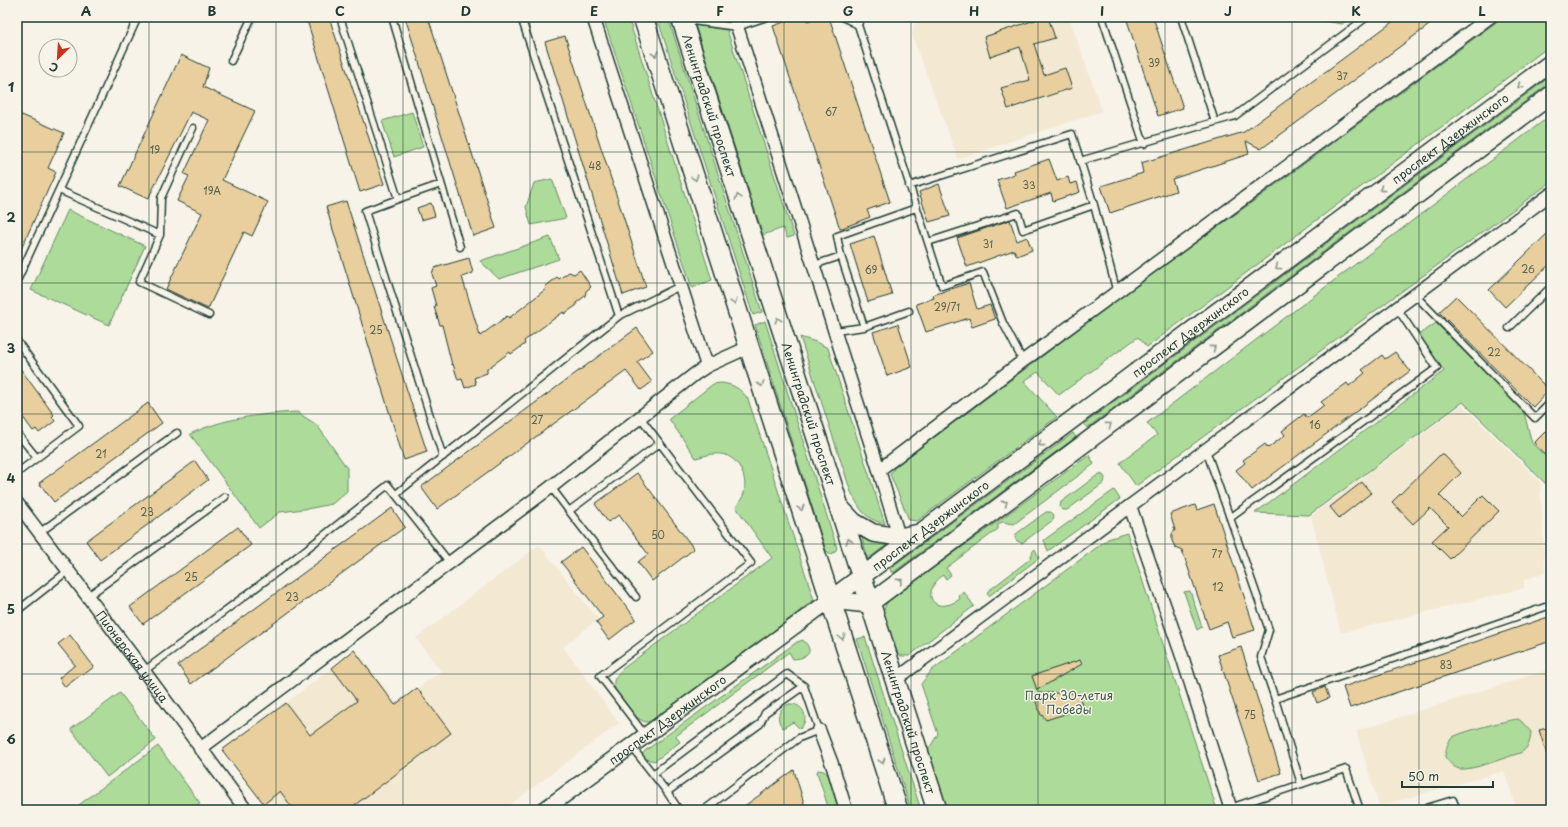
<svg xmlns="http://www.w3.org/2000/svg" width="1568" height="827" font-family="'Playpen Sans',sans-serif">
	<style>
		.built { fill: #f3e8d2 }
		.green { fill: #addb9a; stroke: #668c67 }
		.building { fill: #e9cf9e; stroke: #1f3d34 }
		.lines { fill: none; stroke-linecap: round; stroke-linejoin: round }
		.service-casing { stroke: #1f3d34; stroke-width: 9 }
		.minor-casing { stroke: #1f3d34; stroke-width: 15 }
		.tertiary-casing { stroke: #1f3d34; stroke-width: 18 }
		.secondary-casing { stroke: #1f3d34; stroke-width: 20 }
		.primary-casing { stroke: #1f3d34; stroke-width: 22 }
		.service { stroke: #f7f3e8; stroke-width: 6 }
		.minor { stroke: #f7f3e8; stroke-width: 12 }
		.tertiary { stroke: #f7f3e8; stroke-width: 15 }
		.secondary { stroke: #f7f3e8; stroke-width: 17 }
		.primary { stroke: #f7f3e8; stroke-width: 19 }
		.oneway { stroke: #8b988e }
		.grid { fill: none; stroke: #1f3d34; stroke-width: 1; stroke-opacity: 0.55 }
		.labels { text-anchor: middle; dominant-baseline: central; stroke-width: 3; stroke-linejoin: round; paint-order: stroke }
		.number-label { font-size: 10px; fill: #52624e }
		.street-label { font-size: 12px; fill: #1f3d34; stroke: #f7f3e8 }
		.park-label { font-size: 12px; fill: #3b5d48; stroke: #f7f3e8 }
		.neatline { fill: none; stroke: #1f3d34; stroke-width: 1.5 }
		.grid-label { font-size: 13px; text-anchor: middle; font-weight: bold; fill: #1f3d34 }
	</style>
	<rect width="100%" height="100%" fill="#f7f3e8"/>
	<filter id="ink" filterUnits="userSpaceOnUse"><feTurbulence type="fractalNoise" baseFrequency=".025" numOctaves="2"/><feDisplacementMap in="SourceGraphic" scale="8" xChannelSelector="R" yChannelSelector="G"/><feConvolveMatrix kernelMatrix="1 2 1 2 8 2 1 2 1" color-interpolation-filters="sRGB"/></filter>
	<g filter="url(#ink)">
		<path class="built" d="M917,17H1069L1102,111L958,159L912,35Z
			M1462,405L1540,482L1545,572L1524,580V588L1341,633L1311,516Z
			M539,545L598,619L563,647L619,723L503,810H274L226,748L356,650L397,704L441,671L416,638Z
			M1551,669V810H1517L1504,771L1379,806L1356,731Z"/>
		<path class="green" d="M603,17H628L712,280L692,288Z
			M657,17H668L762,312L753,315Z
			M1300,17H1351L1342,24Z
			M1503,17H1551V45L1147,347L1138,337L1059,395L1038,372L1024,381L1057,417L917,521L909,520L890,474L896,466L1145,279L1247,206Z
			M695,25L727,30L794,236L787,238L783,228L763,235Z
			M1551,76V82L1087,428L1084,424Z
			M412,112L423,147L394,157L382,121Z
			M1551,115V182L1136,486L1120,463L1157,435L1147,423Z
			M552,179L566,218L531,225L526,207L534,183Z
			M68,210L145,246L109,325L31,290Z
			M550,237L559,259L499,279L480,261Z
			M765,321L837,548L835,552L831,554L826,551L755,325Z
			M1436,323L1524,413L1532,443L1551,462V489L1463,402L1309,515L1255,513L1444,371L1419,335Z
			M800,337L816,342L828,348L885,524C864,518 861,511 851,492Z
			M721,383C733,384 741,389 748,399L814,600L658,719C654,721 651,722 646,722C633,719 612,694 614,681C615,677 618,674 621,670L772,558L736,507C738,503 743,498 744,493C748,477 738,456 721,454C712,453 704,456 696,458L669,419L713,384Z
			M297,412L317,425L347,468V491L332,504L312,508L280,512L259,528L190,434C224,418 260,414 297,412Z
			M1073,433L1076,437L894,572H891L890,568Z
			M1089,455L1094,464L1014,524L1002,522L998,524V529L946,568L951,575L946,579L943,575C919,593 933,617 960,599L958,595L964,592L974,606L909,656H901L895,651L883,612L886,604L892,598Z
			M1099,474L1103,475L1105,478L1104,483L1067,510H1062L1060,507L1061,502Z
			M1114,490L1120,499L1048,551L1044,540Z
			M1046,512H1051L1054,515L1053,520L1022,543L1017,541L1015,538L1016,534Z
			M860,531L889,543L868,559Z
			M1127,533L1217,810H947L928,750L938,734L921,684L932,670L1108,539Z
			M1035,549L1039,558L989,596L987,592L1030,559L1033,551Z
			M1190,591L1202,627L1197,630L1184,592Z
			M865,637L921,810H911L857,639Z
			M803,640C815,652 808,658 793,659L789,652L676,736L680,742L655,761L646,759L642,754L646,750L797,642Z
			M120,693L156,740L107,777L71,729Z
			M789,704C804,703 810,719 800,729L793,722L783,728C775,719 778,709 789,704Z
			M1518,719L1521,721L1531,732C1530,742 1529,748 1520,753C1506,757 1472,771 1459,769C1453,767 1449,762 1445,757C1446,750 1447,742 1453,737C1461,732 1507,720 1518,719Z
			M158,746L200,803L190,810H72Z
			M818,770L824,771L828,775L837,804L835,810H829L817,772Z"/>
		<path class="building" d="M306,17H329L384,184L360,192Z
			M405,17H428L496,228L473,236Z
			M798,17H805L807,21L820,17H829L890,202L867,210L870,217L840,229L773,26Z
			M1044,17H1048L1055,38L1034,44L1044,75L1065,68L1072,88L1008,109L1001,88L1030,80L1020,47L990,57L984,37Z
			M1126,17H1153L1183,108L1158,116Z
			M1399,17H1440L1261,149L1246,141L1249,154L1172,179L1176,191L1110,213L1101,186L1143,173L1141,163L1244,132Z
			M565,36L646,287L623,295L545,42Z
			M181,55L209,68L203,87L255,111L222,180L268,202L252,236L244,232L208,309L166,289L202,213L177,201L189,176L184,174L209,120L191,112L148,199L120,186Z
			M17,113L64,133L48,168L56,172L17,258Z
			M1049,159L1057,181L1068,177L1070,184L1077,182L1080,192L1053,201L1051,193L1007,208L997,180L1015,174L1014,171Z
			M939,184L950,216L929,222L919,192Z
			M346,201L427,452L404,460L326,207Z
			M431,203L435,216L421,220L417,208Z
			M1010,220L1017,241L1027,237L1032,250L1017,256L1014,250L967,267L957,238Z
			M1551,230V263L1505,307L1489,290Z
			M874,236L892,295L868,302L850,244Z
			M469,258L473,273L462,277L480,336L507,316L509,318L546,289L545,287L557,277L559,279L569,272L574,274L580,270L591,287L586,291L585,296L576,303L577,305L564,314L563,312L524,341L525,344L511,354L510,352L487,369V373L474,378L476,384L465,388L462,379L458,380L453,364L452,365L442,325H440L434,307L436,306L431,288L436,286L432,274L434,268Z
			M969,283L977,309L990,305L995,319L972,327L969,318L926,332L916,304L934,298L933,295Z
			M1456,296L1549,390L1533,407L1439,312Z
			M898,324L912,367L887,376L873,332Z
			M637,328L653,351L637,362L652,382L641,390L626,371L437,509L421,487Z
			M1395,352L1410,371L1252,490L1236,470L1245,463L1243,460L1265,444L1268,448L1285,435L1282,431L1304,414L1307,418L1324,405L1321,402L1347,383L1349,386L1365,373L1362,370L1382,355L1385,359Z
			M17,364L54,415L52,417L55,421L39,433L36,429L33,431L17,409Z
			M148,403L162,423L54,502L39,483Z
			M1551,426V461L1534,443Z
			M1442,453L1461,473L1439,495L1461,517L1483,495L1499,511L1450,559L1432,541L1448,526L1430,508L1413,524L1392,502Z
			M195,461L208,480L100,560L86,541Z
			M637,473L694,549L652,581L638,562L648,554L619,515L608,522L595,504Z
			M1362,482L1371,493L1339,518L1330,507Z
			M1214,504L1255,630L1232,637L1227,622L1209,629L1182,550L1175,547L1172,541V534L1175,530L1170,514L1195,505L1197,510Z
			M392,508L405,527L191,684L178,665Z
			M238,527L251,545L143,624L130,607Z
			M581,547L636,619L609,640L596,622L603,617L561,562Z
			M1551,616V641L1350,708L1343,687Z
			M70,635L94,667L83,675L82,674L65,687L59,678L75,665L58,644Z
			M1241,647L1281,773L1259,780L1218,655Z
			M354,650L395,705L417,688L451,733L348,810H294L280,791L264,804L222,750L286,703L310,735L357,701L332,668Z
			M1080,660L1082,664L1037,690L1032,676Z
			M1325,687L1329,698L1317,703L1313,692Z
			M1039,693H1078L1083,708L1046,720L1042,715H1041L1036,702L1041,700Z
			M1551,727V760L1549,761L1539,730Z
			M794,770L806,810H739Z"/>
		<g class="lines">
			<g class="service-casing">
				<path id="service" d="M340,17L398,199L365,211L443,457
					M392,17L460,247
					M521,17L619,316
					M843,17L858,25
					M861,17L858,25L942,286L983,272L1003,323L1023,361
					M1102,17L1144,144
					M1181,17L1215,122
					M469,18L471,17
					M685,20L737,27L767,17
					M231,61L252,17
					M1080,161L1235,116L1367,17
					M909,186L1072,134L1094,205
					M59,190L160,235L139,282L209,315
					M398,199L441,184
					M160,235L161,198L193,128
					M928,242L1018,213L1023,230L1094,205L1117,293
					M841,256L864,327L909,311
					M814,265L841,256L837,236L916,208
					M17,281L138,17
					M1415,295L1535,418L1551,402
					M1509,328L1551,287
					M835,331L864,327
					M17,341L79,426L17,473
					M640,417L751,563L600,676L645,735
					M17,433L37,458
					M1206,450L1230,518L1437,368L1397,308
					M551,487L569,511L660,443
					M396,494L619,316L680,286
					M569,511L636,597
					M1230,518L1269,630L1261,657L1275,699L1551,605
					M39,533L177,433
					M88,596L225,497
					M17,611L69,570
					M144,671L281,569L388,485L450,563
					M1275,699L1301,784
					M631,746L667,792L679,810
					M653,774L787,674L804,686L819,730L799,738L704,810
					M667,792L760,724L765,713L804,686
					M1230,808L1346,769L1360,810
					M1420,810L1453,800L1457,810"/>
			</g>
			<g class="minor-casing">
				<g id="minor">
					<path d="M593,17L707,366"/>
					<path d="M734,17L879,470L899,537"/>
					<path d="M879,470L1023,361L1490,17"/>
					<path id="s1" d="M17,503L144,671L246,810"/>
					<path d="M1130,506L1182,656L1231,810"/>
					<path d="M895,680L1551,194"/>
					<path d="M819,730L832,764L846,810"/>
					<path d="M200,749L551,487L695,374L707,366L749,347"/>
				</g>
			</g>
			<g class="tertiary-casing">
				<g id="tertiary">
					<path id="s2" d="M544,810L830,600"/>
				</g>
			</g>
			<g class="secondary-casing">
				<g id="secondary">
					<path d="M838,505L854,522L873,533L899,537L919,533"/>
					<path id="s3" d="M830,600L1551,63"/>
					<path d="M830,600L869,604L1551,95"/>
				</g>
			</g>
			<g class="primary-casing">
				<g id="primary">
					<path d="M643,17L898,810"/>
					<path id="s4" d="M681,17L937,810"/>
				</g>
			</g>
			<use href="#service" class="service"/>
			<use href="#minor" class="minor"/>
			<use href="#tertiary" class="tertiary"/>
			<use href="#secondary" class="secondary"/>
			<use href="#primary" class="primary"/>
		</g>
		<defs><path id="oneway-chevron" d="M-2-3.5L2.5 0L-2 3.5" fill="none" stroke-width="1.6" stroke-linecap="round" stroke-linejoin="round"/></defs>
		<g class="oneway">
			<use href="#oneway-chevron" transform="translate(655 54) rotate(72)"/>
			<use href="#oneway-chevron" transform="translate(1520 86) rotate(143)"/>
			<use href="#oneway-chevron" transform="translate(695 178) rotate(72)"/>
			<use href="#oneway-chevron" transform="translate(1382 189) rotate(143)"/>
			<use href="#oneway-chevron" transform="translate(738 197) rotate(-108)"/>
			<use href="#oneway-chevron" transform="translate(1278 267) rotate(143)"/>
			<use href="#oneway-chevron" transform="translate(734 302) rotate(72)"/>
			<use href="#oneway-chevron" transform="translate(778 320) rotate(-108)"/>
			<use href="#oneway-chevron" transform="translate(1213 348) rotate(-37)"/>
			<use href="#oneway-chevron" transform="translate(761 384) rotate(72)"/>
			<use href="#oneway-chevron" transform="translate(1109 425) rotate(-36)"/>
			<use href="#oneway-chevron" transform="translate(1041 444) rotate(143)"/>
			<use href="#oneway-chevron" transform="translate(1005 503) rotate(-37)"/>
			<use href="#oneway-chevron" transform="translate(801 508) rotate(73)"/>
			<use href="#oneway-chevron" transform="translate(849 541) rotate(-107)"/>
			<use href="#oneway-chevron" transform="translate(900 581) rotate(-37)"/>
			<use href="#oneway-chevron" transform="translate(842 637) rotate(72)"/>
			<use href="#oneway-chevron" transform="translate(882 761) rotate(72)"/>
		</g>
	</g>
	<path class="grid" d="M149,17V810M276,17V810M403,17V810M530,17V810M657,17V810M784,17V810M911,17V810M1038,17V810M1165,17V810M1292,17V810M1419,17V810M17,152H1551M17,283H1551M17,414H1551M17,544H1551M17,674H1551"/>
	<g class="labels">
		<g class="number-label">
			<text x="1154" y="62">39</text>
			<text x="1342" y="75">37</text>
			<text x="831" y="111">67</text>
			<text x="155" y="149">19</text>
			<text x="595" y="165">48</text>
			<text x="1029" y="184">33</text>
			<text x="212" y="190">19А</text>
			<text x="988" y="243">31</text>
			<text x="1528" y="268">26</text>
			<text x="871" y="269">69</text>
			<text x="947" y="306">29/71</text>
			<text x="376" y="329">25</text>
			<text x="1494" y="351">22</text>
			<text x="537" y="419">27</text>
			<text x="1315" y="424">16</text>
			<text x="101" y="453">21</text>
			<text x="147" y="511">23</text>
			<text x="658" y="534">50</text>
			<text x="1217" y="553">77</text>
			<text x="191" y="576">25</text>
			<text x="1218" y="586">12</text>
			<text x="292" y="596">23</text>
			<text x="1446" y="664">83</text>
			<text x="1250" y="714">75</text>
		</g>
		<g class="street-label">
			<text stroke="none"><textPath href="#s4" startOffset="93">Ленинградский проспект</textPath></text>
			<text stroke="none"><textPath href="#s3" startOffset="773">проспект Дзержинского</textPath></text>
			<text stroke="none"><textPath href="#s3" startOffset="449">проспект Дзержинского</textPath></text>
			<text stroke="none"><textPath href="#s4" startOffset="417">Ленинградский проспект</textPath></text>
			<text stroke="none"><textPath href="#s3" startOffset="125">проспект Дзержинского</textPath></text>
			<text stroke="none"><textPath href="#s1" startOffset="192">Пионерская улица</textPath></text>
			<text stroke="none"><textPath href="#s2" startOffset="153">проспект Дзержинского</textPath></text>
			<text stroke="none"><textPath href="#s4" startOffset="741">Ленинградский проспект</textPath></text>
		</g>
		<g class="park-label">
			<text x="1069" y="695">Парк 30-летия<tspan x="1069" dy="14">Победы</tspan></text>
		</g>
	</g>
	<rect width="1568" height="827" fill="none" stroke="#f7f3e8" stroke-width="44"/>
	<g transform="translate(58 58) rotate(205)"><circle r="19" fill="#f7f3e8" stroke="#a1aaa0"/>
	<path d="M0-3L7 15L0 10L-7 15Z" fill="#c8321e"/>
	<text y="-6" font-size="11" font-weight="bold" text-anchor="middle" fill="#1f3d34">С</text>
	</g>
	<path d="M1402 781v6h91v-6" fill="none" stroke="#1f3d34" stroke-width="2"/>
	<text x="1408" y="781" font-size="12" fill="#1f3d34" stroke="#f7f3e8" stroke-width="3" paint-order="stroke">50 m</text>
	<rect x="22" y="22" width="1524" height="783" class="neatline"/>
	<g class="grid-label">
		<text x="86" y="16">A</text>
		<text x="212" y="16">B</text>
		<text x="340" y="16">C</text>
		<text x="466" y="16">D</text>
		<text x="594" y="16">E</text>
		<text x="720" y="16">F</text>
		<text x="848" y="16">G</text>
		<text x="974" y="16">H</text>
		<text x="1102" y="16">I</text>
		<text x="1228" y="16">J</text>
		<text x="1356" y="16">K</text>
		<text x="1482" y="16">L</text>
		<text x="11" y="92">1</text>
		<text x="11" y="222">2</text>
		<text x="11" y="353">3</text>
		<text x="11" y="483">4</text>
		<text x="11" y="614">5</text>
		<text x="11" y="744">6</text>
	</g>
</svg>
